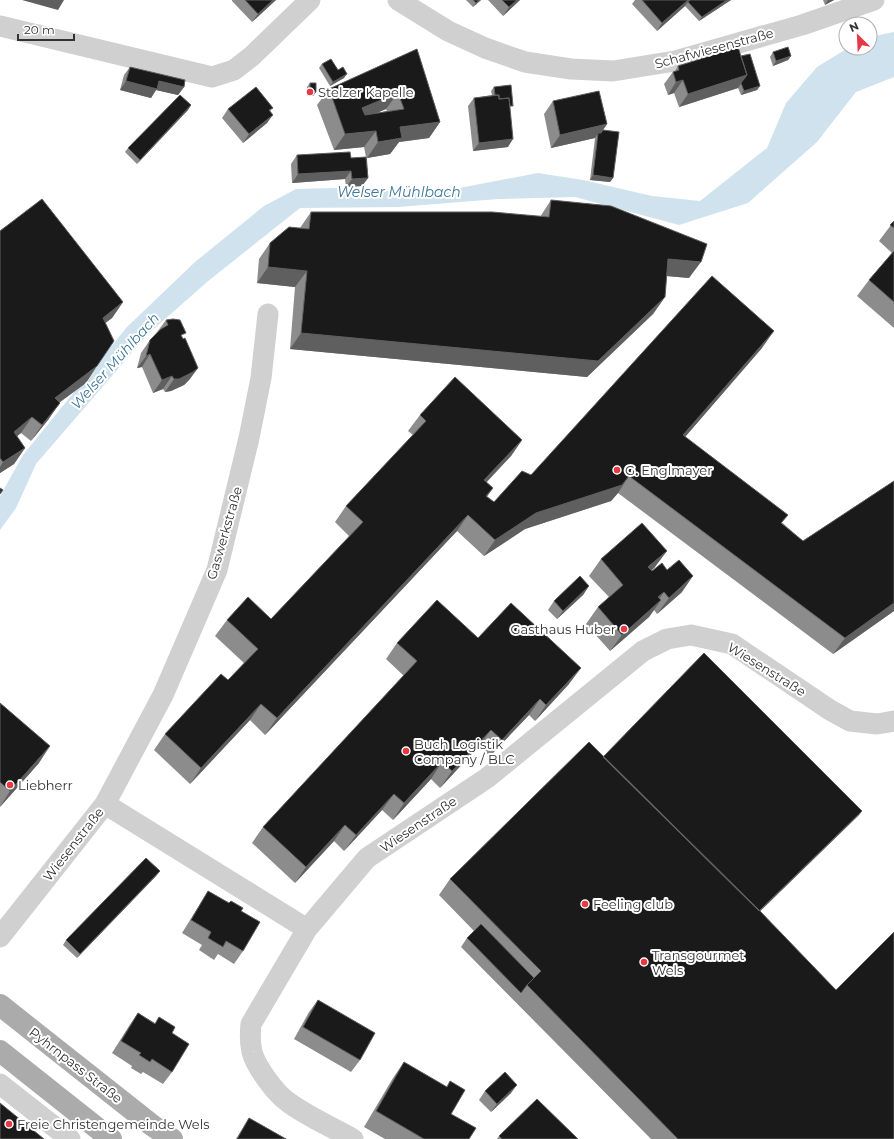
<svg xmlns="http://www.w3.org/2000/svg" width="894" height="1139" font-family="Montserrat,sans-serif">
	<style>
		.water { fill: #cfe2ee }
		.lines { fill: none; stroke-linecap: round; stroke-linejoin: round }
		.street { stroke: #d0d0d0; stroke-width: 21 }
		.primary { stroke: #ababab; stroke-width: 22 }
		.wall { fill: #8c8c8c; fill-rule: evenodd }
		.shaded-wall { fill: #5f5f5f }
		.building { fill: #1a1a1a; stroke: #5f5f5f; fill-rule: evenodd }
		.poi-dot { fill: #e63946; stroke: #fff; stroke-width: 1.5 }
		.labels { text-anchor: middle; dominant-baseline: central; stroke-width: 4; stroke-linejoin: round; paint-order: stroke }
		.street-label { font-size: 13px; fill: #333; stroke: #fff }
		.poi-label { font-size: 13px; fill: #333; stroke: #fff; text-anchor: start }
		.water-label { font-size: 14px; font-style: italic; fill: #3f7597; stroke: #fff }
	</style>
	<rect width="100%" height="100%" fill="#fff"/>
	<path class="water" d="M894,32V77L856,92L817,142L748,203L679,225L575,197L498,199L398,207L300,208L207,282L148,334L36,464L16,508L0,530V496L23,455L127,327L195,262L264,206L296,189L335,188L371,191L449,190L538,173L583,180L652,196L700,201L767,148L786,103L817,67L848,48H870V37Z"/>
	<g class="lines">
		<path class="street" d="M398,0L448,31L485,48L525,62L571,69L613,71L675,61L802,25L874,0
			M0,26L212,77L234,70L252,56L310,0
			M105,804L307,929L367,858L487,778L643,651L667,639L691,635L732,644L830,710L850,721L877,724L894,721
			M307,929L251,1024C250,1033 250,1043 252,1052C256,1067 276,1094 288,1102C308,1117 332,1127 353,1139
			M0,937L105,804L163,695L217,570L249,438L261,378L268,314
			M0,1084L70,1139"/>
		<path class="primary" d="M0,1005L153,1126L172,1139
			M0,1051L111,1139"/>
	</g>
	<path class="wall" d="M232,0H276L252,22L232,1Z
		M466,0H481L473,7Z
		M488,0H520L503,16Z
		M635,0H731L699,21L685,6L657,31L632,4Z
		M823,0H834L825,5Z
		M417,49L440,122L429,138L399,142L390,154L367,158L368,178L362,186L346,187L345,179L292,183L291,164L297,155L351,158L366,157L364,147L334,150L317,105L329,89ZM386,109L387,111L377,113Z
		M773,52L791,56L788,60L773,66L770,57Z
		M741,56L760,86L757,90L741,95L738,88L679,107L674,93L668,95L664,84L673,72L675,71L678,66Z
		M322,64L338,70L344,78L330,86L319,68Z
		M130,67L184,87L178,95L156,90L151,98L120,90L124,75Z
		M310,83L316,92L313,96H307V87Z
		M494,87L510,110L508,147L473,151L468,106L474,98L492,95L491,91Z
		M553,101L607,124L603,130L613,178L610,182L590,180L595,138L551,148L544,114Z
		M191,105L188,110L137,164L125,152L128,148Z
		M273,108L270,111L267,123L243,143L222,118L228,109Z
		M551,200L689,278L666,276L665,297L653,314L587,377L290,349L295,287L257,283L259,259L270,243L300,228L311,212L540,217Z
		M894,221V328L857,296L869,280L892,253L879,241Z
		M0,231L123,302L112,318L105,323L86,383L59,403L48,420L31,441L21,433L17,436L25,448L14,464L0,473Z
		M166,320L182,337L198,368L189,380L184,385L171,391L165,392L163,389L153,393L142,367L137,368L141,353L150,340L157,332Z
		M762,348L685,437L803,541L894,481V611L833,654L618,493L611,501L525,529L484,556L457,531L265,735L250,720L190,784L154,750L165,734L228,680L244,663L215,636L227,620L271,619L349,536L335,522L346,506L413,435L408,431L420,415L522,440L511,456L487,482V497L494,502L531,475Z
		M601,559L655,567L651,571L682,592L657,614L654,610L649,617L610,651L586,624L598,607L609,597L589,576Z
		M589,586L583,595L557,619L548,610L554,601Z
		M478,638L569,684L535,721L529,715L490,756L479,746L440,788L431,779L393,820L382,810L344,851L334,841L295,883L252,843L263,827L404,676L386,659L397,643Z
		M0,703L39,763L0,807Z
		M603,757L862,811L859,815L760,911L894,1139H651L461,947L467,938L474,931L439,895L450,879Z
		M157,875L77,958L63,945L66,940Z
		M208,891L241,911L243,951L234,964L218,954L214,960L199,950L202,945L182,933L200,904Z
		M318,1000L360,1060L351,1072L294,1039L309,1012Z
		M138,1013L172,1033V1072L163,1084L143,1072L141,1074L131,1068L132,1066L112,1053L129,1026Z
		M404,1062L451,1114L469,1139H385L364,1127L393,1078Z
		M485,1091L511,1093L491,1112L479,1100Z
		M249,1118L286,1139H236L241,1131Z
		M499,1136L578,1139H497Z"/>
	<path class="shaded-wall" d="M22,0H64L58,10Z
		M273,0H276L252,22L258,14Z
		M479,0H481L473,7L476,3Z
		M517,0H520L503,16L509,7Z
		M688,0H690L688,2L685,6L657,31L662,23Z
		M727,0H731L699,21L702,17Z
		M828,0H834L825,5Z
		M791,56L788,60L773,66L776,61Z
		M347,74L344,78L330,86L333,82Z
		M747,75L738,88L679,107L688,94Z
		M683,80L674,93L668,95L676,82Z
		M126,81H159L184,87L178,95L156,90L151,98L120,90Z
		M760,86L757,90L741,95L744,91Z
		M310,92H316L313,96H307Z
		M398,93L386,109L351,124L362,108Z
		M191,105L188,110L137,164L140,160Z
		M273,115L267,123L243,143L249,134Z
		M440,122L429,138L399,142L390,154L367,158L378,142L400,127Z
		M607,124L598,137V133L595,138L551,148L560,135Z
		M376,131L364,147L334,150L345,134Z
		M513,139L508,147L473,151L479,143Z
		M351,171L345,179L292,183L298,174Z
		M593,175L613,178L610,182L590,180Z
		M368,178L362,186L346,187L352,179Z
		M668,259L701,262L689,278L656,275Z
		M268,267L307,271L295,287L257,283Z
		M665,297L653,314L587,377L290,349L301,333Z
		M123,302L112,318L91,334L103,318Z
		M774,331L762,348L672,452L683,435Z
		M150,354L142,367L137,368L146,356Z
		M97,366L86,383L43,414L55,398Z
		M198,368L189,380L184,385L171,391L165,392L174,379Z
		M172,376L163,389L153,393L162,380Z
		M60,403L48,420L31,441L42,425Z
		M32,417L21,433L3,448L14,432Z
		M522,440L511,456L473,496L484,480Z
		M25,448L14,464L0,473V467L3,462Z
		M629,476L618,493L611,501L525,529L484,556L495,540L536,513Z
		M493,488L482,504L486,496Z
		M468,515L457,531L265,735L277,718Z
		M667,551L655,567L637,584L648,567Z
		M693,576L682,592L657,614L669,598Z
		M589,586L583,595L557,619L563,611Z
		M664,592L654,606L661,600L649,617L610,651L622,635L658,597Z
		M894,603V611L833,654L845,638Z
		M581,668L569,684L535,721L546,705Z
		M540,699L529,715L490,756L502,740Z
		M261,704L250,720L190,784L201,768Z
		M491,730L479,746L440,788L452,771Z
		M50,746L39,763L0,807L10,791Z
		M442,762L431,779L393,820L404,803Z
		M394,794L382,810L344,851L356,835Z
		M862,811L859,815L746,925L749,921Z
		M345,825L334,841L295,883L306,867Z
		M160,871L157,875L77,958L80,954Z
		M517,1085L511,1093L491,1112L497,1104Z"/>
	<path class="building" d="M245,0H273L258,14Z
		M473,0H479L476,3Z
		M502,0H517L509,7Z
		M642,0H688L662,23Z
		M690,0H727L702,17L688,2Z
		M738,47L747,75L688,94L683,80L676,82L673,72L679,70L678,66Z
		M788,47L791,56L776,61L773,52Z
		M417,49L440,122L400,127L402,138L378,142L376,131L345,134L329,89ZM398,93L404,109L365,115L362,108Z
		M750,54L760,86L744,91L741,83L747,75L741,56Z
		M331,59L338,70L343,67L347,74L333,82L322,64Z
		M130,67L185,80L184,87L159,81L157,89L126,81Z
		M310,83H316V92H310Z
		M511,85L513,106H510L509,98L499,99V95H495L494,87Z
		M256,87L273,108L269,110L273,115L249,134L228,109Z
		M599,91L607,124L560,135L553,101Z
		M180,95L191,105L140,160L128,148Z
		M499,95V99L509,98L513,139L479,143L474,98Z
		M603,130L619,132L613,178L593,175L598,133H601Z
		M350,152L351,158L366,157L368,178L352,179L351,171L298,174L297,155Z
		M42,199L123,302L103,318L114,341L97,366L55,398L60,403L42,425L32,417L14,432L25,448L3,462L0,458V231Z
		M551,200L611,206L707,244L701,262L668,259L665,297L598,361L301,333L307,271L268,267L270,243L289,227L309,229L311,212H492L549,217Z
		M894,221V228L890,225Z
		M894,251V302L869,280Z
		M712,276L774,331L683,435L788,515L781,523L803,541L894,481V603L845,638L629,476L622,485L536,513L495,540L468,515L277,718L261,704L201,768L165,734L221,674L228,680L258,649L227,620L248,597L271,619L363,522L346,506L426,421L420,415L455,377L522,440L484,480L493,488L486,496L494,502L522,471L531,475Z
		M173,319L180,320L186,333L181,335L183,339L185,338L198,368L193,372L179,379H174L172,376L162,380L150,354L146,356L150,340L161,329L168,325L166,320Z
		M0,488L3,490L0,494Z
		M642,523L667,551L648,567L652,571L662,563L667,570L679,560L693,576L669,598L664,592L658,597L661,600L622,635L598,607L623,585L601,559Z
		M580,576L589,586L563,611L554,601Z
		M437,600L478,638L511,603L581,668L546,705L540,699L502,740L491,730L452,771L442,762L404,803L394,794L356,835L345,825L306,867L263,827L417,661L397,643Z
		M704,653L862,811L759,911L603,757Z
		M0,703L50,746L10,791L0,782Z
		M589,742L758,909L836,990L894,932V1139H678L527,985L541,971L450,879Z
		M146,858L160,871L80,954L66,940Z
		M208,891L229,903L231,901L243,908L241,911L260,922L243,951L226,941L223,947L208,938L211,932L191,920Z
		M481,924L534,978L527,985L521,993L467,938Z
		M318,1000L375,1033L360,1060L303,1027Z
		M138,1013L155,1024L159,1017L175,1027L172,1033L189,1044L172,1072L152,1059L150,1062L139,1055L141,1053L121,1041Z
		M404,1062L447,1087L450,1081L465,1090L451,1114L476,1128L469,1139H424L376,1111Z
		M505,1072L517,1085L497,1104L485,1091Z
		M537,1099L578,1139H502L499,1136Z
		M0,1103L44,1139H0Z
		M249,1118L286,1139H237Z"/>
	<g class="poi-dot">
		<circle cx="310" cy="92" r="4"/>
		<circle cx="617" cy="470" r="4"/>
		<circle cx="624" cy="629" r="4"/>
		<circle cx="406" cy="751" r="4"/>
		<circle cx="10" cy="785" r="4"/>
		<circle cx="585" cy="904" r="4"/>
		<circle cx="644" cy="962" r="4"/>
		<circle cx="9" cy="1124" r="4"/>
	</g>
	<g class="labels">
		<g class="street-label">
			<text transform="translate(714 48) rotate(-15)">Schafwiesenstraße</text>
			<text transform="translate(224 533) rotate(-74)">Gaswerkstraße</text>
			<text transform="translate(767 669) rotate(32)">Wiesenstraße</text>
			<text transform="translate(418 824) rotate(-34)">Wiesenstraße</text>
			<text transform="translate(73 844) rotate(-52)">Wiesenstraße</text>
			<text transform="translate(76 1065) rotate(38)">Pyhrnpass Straße</text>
		</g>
		<g class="poi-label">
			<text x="318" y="92">Stelzer Kapelle</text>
			<text x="625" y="470">G. Englmayer</text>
			<text x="616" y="629" text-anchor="end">Gasthaus Huber</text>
			<text x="414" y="744">Buch Logistik<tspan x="414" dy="15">Company / BLC</tspan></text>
			<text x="18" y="785">Liebherr</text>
			<text x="593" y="904">Feeling club</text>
			<text x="652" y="955">Transgourmet<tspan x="652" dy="15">Wels</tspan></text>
			<text x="17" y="1124">Freie Christengemeinde Wels</text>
		</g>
		<g class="water-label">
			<text x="399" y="192">Welser Mühlbach</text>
			<text transform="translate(115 361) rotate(-48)">Welser Mühlbach</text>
		</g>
	</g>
	<g transform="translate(858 36) rotate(336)"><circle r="19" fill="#ffffff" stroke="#adadad"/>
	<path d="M0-3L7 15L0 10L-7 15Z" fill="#e63946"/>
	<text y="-6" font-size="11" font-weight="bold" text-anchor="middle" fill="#333333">N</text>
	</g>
	<path d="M18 34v6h56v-6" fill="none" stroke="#333333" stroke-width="2"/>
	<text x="24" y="34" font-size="12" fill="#333333" stroke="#ffffff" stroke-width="3" paint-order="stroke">20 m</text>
</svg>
